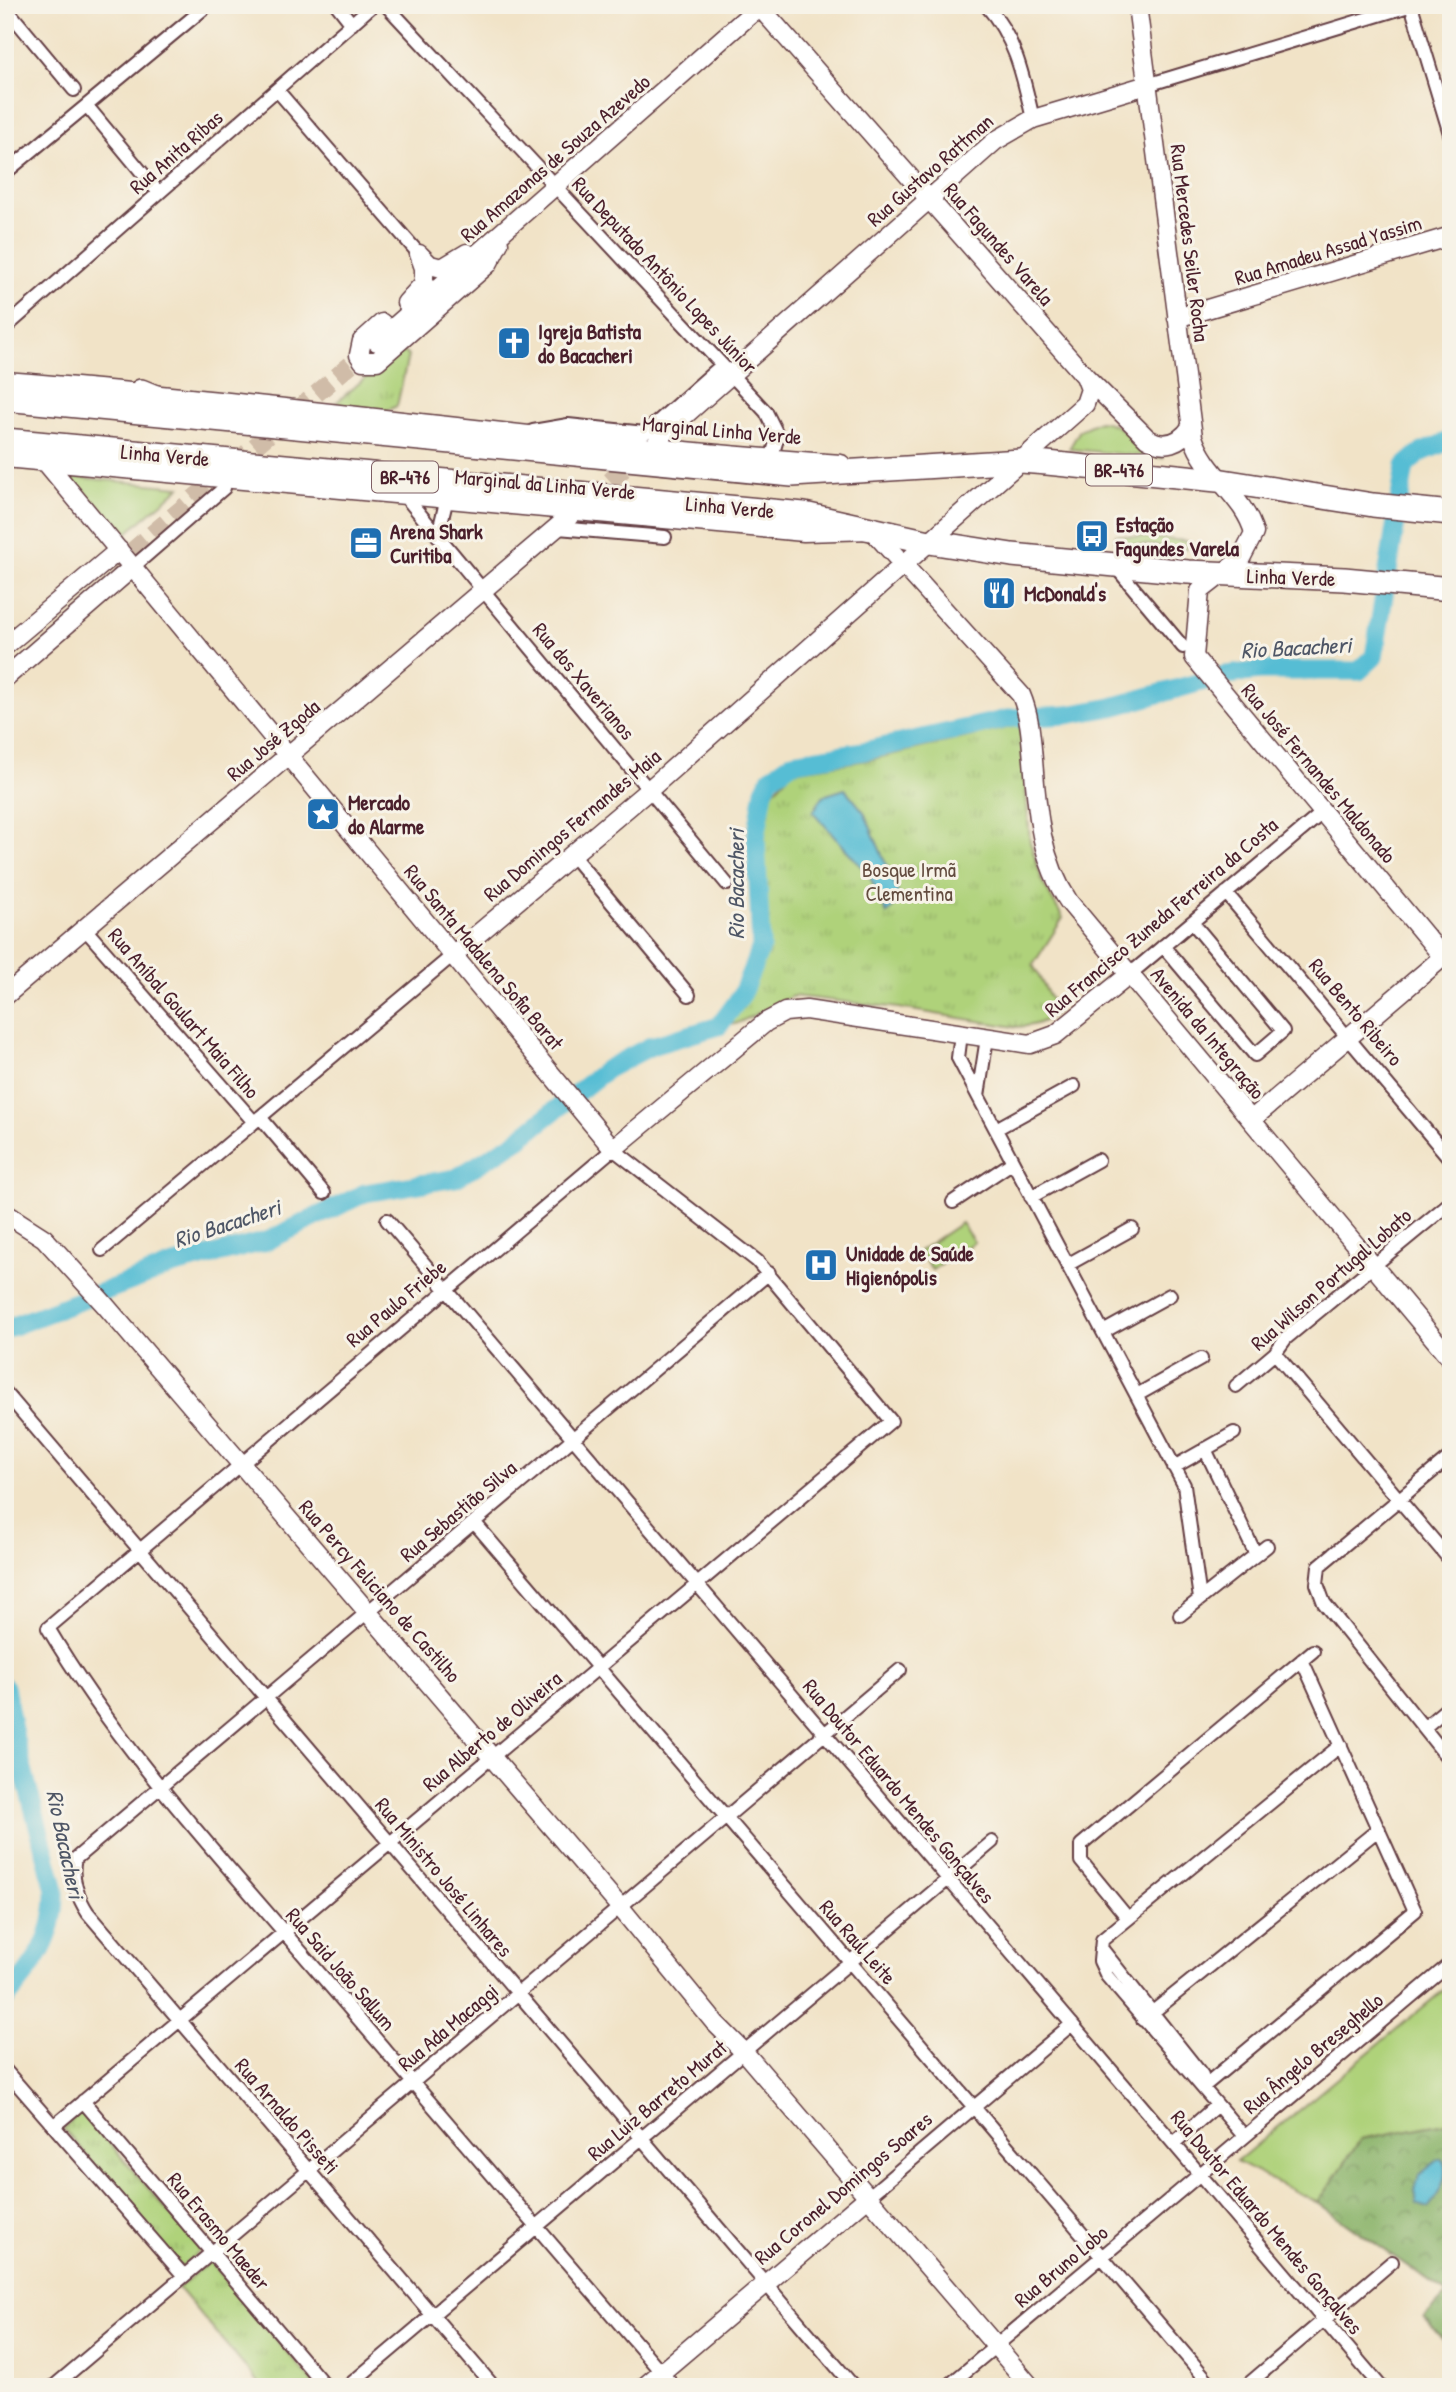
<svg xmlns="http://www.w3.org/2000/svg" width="1456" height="2392" font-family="'Patrick Hand',sans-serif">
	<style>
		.grass { fill: #afd27a; stroke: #7c7852; stroke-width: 2 }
		.forest { fill: url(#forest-crowns); stroke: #6a6a4a; stroke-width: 2 }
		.park { fill: url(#park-tufts); stroke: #7c7852; stroke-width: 2 }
		.water { fill: #56bdd4; stroke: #506e80; stroke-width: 2 }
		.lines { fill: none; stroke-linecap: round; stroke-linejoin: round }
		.river { stroke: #56bdd4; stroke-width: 19 }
		.secondary-tunnel { stroke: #d0bca8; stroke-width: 18; stroke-dasharray: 18 9; stroke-linecap: butt }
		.street-casing { stroke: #633c42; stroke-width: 16 }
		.secondary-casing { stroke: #633c42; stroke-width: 21 }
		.highway-casing { stroke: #633c42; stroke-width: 26 }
		.street { stroke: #fff; stroke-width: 12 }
		.secondary { stroke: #fff; stroke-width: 18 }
		.highway { stroke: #fff; stroke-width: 23 }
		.labels { text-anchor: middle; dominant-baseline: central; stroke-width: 6; stroke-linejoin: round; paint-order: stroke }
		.shield { fill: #f7f3e8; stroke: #7e5f64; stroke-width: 2 }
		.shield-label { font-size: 19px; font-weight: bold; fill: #4a1f2b }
		.street-label { font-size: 21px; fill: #4a1f2b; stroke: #f7f3e8 }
		.poi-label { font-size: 21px; font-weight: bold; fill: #4a1f2b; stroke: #f7f3e8; text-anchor: start }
		.park-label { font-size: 21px; fill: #634c3f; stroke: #f7f3e8 }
		.water-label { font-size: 23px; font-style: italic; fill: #4e5666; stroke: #f7f3e8 }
	</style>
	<defs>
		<pattern id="forest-crowns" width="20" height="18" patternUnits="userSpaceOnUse" patternTransform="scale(1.75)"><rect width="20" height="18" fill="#8bb46a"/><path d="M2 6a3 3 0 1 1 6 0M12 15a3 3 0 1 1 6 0" fill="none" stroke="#749257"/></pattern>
		<pattern id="park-tufts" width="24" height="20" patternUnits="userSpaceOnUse" patternTransform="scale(1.75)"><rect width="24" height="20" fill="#afd27a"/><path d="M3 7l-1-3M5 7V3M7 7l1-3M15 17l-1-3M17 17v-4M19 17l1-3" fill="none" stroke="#98b46a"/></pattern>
	</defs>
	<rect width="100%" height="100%" fill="#f7f3e8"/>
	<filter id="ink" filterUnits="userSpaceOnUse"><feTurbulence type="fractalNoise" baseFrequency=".0143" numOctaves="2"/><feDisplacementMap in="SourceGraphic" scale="14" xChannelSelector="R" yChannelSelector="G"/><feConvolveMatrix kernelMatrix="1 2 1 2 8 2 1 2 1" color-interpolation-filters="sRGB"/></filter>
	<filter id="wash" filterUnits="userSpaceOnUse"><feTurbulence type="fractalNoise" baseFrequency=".00686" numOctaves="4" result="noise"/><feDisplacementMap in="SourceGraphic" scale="28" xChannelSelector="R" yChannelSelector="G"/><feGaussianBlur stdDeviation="1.57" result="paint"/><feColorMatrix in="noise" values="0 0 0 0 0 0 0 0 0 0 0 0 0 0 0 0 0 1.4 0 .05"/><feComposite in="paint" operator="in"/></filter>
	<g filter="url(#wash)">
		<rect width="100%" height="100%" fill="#f1e3c7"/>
		<path class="grass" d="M1099,421C1128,423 1136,452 1163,455V458L1069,449L1080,430Z
			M73,477L180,487L121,538L72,481Z
			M1116,535L1187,541V549L1115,542Z
			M961,1223L974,1242L932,1270L919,1251Z
			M1451,1984V2122L1361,2139L1318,2203L1236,2162Z"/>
		<path class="forest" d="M1451,2122V2349L1424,2318L1447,2294L1318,2203L1361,2139Z"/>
		<path class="park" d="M401,348L408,356L397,406L386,411L332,406Z
			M1020,725L1030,842L1043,883L1063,918L1033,965L1057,1011C1045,1024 1031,1026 1015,1027L899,1008L793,996L736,1024L723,1022L742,997L762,947L764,843L770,795L792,771L868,760Z
			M82,2111L201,2250L181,2267L63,2128Z
			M210,2261L317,2387H262L178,2288Z"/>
		<path class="water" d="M845,789L864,812L897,890L899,901L887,914L869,875L813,812L823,796Z
			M1438,2160H1443C1450,2176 1439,2195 1428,2208L1417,2204L1415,2190L1419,2175Z"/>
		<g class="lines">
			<path class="river" d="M5,1329L171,1266L267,1241L365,1193L456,1178L515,1142L607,1069L651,1046L719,1026L741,996L761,947L756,838L764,790L770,778L793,762L864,751L1012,718L1067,715L1112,707L1226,675L1260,671H1359L1374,657L1405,466L1420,453L1451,440
				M5,1687L15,1739L55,1890C56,1939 35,1964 5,2000"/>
		</g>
	</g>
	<g filter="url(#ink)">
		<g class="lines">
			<path class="secondary-tunnel" d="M590,499L639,455
				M111,569L377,342"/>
			<g class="street-casing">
				<path id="street" d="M337,5L352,24
					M386,5L766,412L778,436L771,459
					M986,5C1016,39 1023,76 1033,119
					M1411,5L1451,137
					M5,7L74,90
					M1147,85L1412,5
					M277,90L419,254
					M87,106L159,193
					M5,173L208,5
					M5,328L373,5
					M533,431L568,425L645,433L722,365
					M404,495L727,884
					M558,528L665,537
					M438,535L447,498
					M1115,566L1183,647
					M133,567L224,488
					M572,855L689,995
					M1226,893L1451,1160
					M85,929L254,1122
					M1163,946L1255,1055L1283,1031L1192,922
					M1129,975L1322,813
					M961,1034L958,1058L1184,1485L1200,1599
					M978,1096L987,1038
					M260,1117L324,1193
					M996,1129L1074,1086
					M1031,1197L1098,1160
					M953,1202L1013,1162
					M387,1220L1381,2387
					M102,1250L453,955
					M1067,1265L1132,1229
					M1103,1332L1170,1295
					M1275,1353L1451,1561
					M1236,1386L1275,1353L1286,1338L1451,1202
					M5,1392L854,2387
					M1137,1395L1201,1359
					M1205,1449L1256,1555
					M1451,1456L1319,1566L1317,1584L1324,1603L1451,1762
					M1174,1467L1234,1433
					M474,1522L1213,2387
					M1180,1615L1267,1546
					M1425,1727L1451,1705
					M1127,1917L1081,1861V1845L1313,1651
					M1101,1948L1202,2075L1203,2087
					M1143,2020L1379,1829
					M5,2070L184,2276
					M1203,2087L1415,1911L1302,1660
					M83,2101L326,2387
					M54,2126C333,1891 612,1656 891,1421L757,1261L613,1149L48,1628C118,1747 212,1848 302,1953C426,2097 550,2242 674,2387
					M1244,2136L1107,1976L1100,1961L1102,1940L1341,1745
					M1174,2143L1217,2105
					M868,2197L1072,2024
					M53,2387L900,1670
					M347,2387L992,1842
					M494,2387L88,1913C78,1898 70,1877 75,1859L769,1273
					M947,2387L1451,1963
					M1245,2387L1392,2262"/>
			</g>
			<g class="secondary-casing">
				<path id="secondary" d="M758,5L1085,376L1147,438C1164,449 1180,443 1191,427
					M1137,5L1193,437C1205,475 1245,497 1254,533L1240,560L1200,591L1194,657L1443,957L1251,1120
					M420,255L430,265L442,268L467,253
					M406,303L424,283V268L419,254
					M1177,318L1451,236
					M382,323L362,341L359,355L363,361H377L488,264L499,243
					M377,342L761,5
					M5,381C284,403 562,444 841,464
					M658,439L995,141L1033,119L1147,85
					M5,458L804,532L872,530L1021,695C1030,716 1031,738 1033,760C1037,810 1040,859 1069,902L1451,1359
					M44,460L613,1149L766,1022L785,1012L806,1010L1030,1044L1055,1035L1129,975
					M5,646L119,550
					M5,678L133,567
					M453,955L650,789L1085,404L1090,389L1085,376
					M5,996L569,517
					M5,1213L44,1238L105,1305L620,1907L715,2023L744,2052L1031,2387
					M644,2387L868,2197"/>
			</g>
			<g class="highway-casing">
				<path id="highway" d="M141,391L180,407
					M5,399L792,475L1021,461L1047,463L1217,480L1373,505L1451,513
					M5,440L804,514L929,542L1012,555L1188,572L1344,579L1451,589"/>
			</g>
			<use href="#street" class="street"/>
			<use href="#secondary" class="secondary"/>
			<use href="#highway" class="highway"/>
		</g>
	</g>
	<defs>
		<g id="church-square" transform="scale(1.75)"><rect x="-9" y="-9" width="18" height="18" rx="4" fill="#1f6fb2" stroke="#f7f3e8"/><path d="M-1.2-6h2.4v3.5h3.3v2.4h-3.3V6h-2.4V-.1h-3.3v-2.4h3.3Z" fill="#fff"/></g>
		<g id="bus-square" transform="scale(1.75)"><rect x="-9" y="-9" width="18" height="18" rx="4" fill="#1f6fb2" stroke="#f7f3e8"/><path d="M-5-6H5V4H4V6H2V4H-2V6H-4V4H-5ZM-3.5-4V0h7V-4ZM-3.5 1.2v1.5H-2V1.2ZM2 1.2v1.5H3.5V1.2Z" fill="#fff"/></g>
		<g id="office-square" transform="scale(1.75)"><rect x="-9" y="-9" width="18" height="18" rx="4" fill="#1f6fb2" stroke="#f7f3e8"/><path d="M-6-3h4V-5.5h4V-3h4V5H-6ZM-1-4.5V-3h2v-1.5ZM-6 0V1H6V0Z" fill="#fff"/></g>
		<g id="restaurant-square" transform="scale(1.75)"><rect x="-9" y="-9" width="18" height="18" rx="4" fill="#1f6fb2" stroke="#f7f3e8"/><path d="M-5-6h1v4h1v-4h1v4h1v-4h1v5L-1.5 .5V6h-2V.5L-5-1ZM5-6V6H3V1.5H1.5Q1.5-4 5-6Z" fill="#fff"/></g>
		<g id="sight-square" transform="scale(1.75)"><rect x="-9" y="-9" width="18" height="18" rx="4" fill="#1f6fb2" stroke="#f7f3e8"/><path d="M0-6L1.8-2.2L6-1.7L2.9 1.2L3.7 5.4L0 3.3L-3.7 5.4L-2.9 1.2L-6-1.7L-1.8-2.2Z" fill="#fff"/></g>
		<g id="hospital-square" transform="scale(1.75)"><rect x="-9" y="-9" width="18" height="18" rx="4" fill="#1f6fb2" stroke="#f7f3e8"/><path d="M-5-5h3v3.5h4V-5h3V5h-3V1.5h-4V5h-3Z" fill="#fff"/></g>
	</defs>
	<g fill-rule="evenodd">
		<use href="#church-square" x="514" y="343"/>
		<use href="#bus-square" x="1092" y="536"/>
		<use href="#office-square" x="366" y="543"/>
		<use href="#restaurant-square" x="999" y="593"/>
		<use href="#sight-square" x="323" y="814"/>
		<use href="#hospital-square" x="821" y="1265"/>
	</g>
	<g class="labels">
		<g class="shield">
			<rect x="1086" y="454.5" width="66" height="31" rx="5"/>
			<rect x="372" y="461.5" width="66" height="31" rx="5"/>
		</g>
		<g class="shield-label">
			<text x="1119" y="470">BR-476</text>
			<text x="405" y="477">BR-476</text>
		</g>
		<g class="street-label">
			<text transform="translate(176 152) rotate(-41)">Rua Anita Ribas</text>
			<text transform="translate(555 158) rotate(-41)">Rua Amazonas de Souza Azevedo</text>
			<text transform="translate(930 170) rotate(-41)">Rua Gustavo Rattman</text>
			<text transform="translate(1190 243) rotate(83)">Rua Mercedes Seiler Rocha</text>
			<text transform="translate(999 244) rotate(49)">Rua Fagundes Varela</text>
			<text transform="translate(1328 250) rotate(-17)">Rua Amadeu Assad Yassim</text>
			<text transform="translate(665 275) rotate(47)">Rua Deputado Antônio Lopes Júnior</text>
			<text transform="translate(722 430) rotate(5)">Marginal Linha Verde</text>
			<text transform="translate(165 455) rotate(5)">Linha Verde</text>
			<text transform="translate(545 484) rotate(5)">Marginal da Linha Verde</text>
			<text transform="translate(730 507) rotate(5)">Linha Verde</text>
			<text transform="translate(1291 577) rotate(2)">Linha Verde</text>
			<text transform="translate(584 681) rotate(50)">Rua dos Xaverianos</text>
			<text transform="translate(273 740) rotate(-40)">Rua José Zgoda</text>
			<text transform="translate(1319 773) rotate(50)">Rua José Fernandes Maldonado</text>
			<text transform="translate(572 825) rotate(-40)">Rua Domingos Fernandes Maia</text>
			<text transform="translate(1161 917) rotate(-40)">Rua Francisco Zuneda Ferreira da Costa</text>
			<text transform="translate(484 957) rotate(50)">Rua Santa Madalena Sofia Barat</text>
			<text transform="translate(1356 1012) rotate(50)">Rua Bento Ribeiro</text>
			<text transform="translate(184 1013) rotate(49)">Rua Aníbal Goulart Maia Filho</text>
			<text transform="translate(1208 1033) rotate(50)">Avenida da Integração</text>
			<text transform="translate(1331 1279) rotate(-41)">Rua Wilson Portugal Lobato</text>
			<text transform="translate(396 1303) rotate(-40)">Rua Paulo Friebe</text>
			<text transform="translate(458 1511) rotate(-40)">Rua Sebastião Silva</text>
			<text transform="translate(380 1591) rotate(49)">Rua Percy Feliciano de Castilho</text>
			<text transform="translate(492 1731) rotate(-40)">Rua Alberto de Oliveira</text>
			<text transform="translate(899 1791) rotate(50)">Rua Doutor Eduardo Mendes Gonçalves</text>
			<text transform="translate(444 1877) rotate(50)">Rua Ministro José Linhares</text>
			<text transform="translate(858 1942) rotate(49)">Rua Raul Leite</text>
			<text transform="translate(341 1969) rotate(49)">Rua Said João Sallum</text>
			<text transform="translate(448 2027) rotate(-40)">Rua Ada Macaggi</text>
			<text transform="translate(1313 2053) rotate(-40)">Rua Ângelo Breseghello</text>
			<text transform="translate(657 2100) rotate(-40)">Rua Luiz Barreto Murat</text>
			<text transform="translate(287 2116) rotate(49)">Rua Arnaldo Pisseti</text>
			<text transform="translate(843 2188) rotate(-40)">Rua Coronel Domingos Soares</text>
			<text transform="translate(1267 2222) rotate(50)">Rua Doutor Eduardo Mendes Gonçalves</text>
			<text transform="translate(219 2231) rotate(50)">Rua Erasmo Maeder</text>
			<text transform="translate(1061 2266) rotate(-40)">Rua Bruno Lobo</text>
		</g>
		<g class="poi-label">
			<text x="538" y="331">Igreja Batista<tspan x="538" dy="24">do Bacacheri</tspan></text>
			<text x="1116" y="524">Estação<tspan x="1116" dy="24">Fagundes Varela</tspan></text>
			<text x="390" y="531">Arena Shark<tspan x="390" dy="24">Curitiba</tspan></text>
			<text x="1024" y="593">McDonald's</text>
			<text x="348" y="802">Mercado<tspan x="348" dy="24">do Alarme</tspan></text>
			<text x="846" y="1253">Unidade de Saúde<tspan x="846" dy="24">Higienópolis</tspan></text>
		</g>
		<g class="park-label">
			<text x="909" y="869">Bosque Irmã<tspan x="909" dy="24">Clementina</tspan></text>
		</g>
		<g class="water-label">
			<text transform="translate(1296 647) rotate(-3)">Rio Bacacheri</text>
			<text transform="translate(735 884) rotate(-90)">Rio Bacacheri</text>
			<text transform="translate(227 1223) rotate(-18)">Rio Bacacheri</text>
			<text transform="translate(66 1844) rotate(78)">Rio Bacacheri</text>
		</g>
	</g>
	<rect width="1456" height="2392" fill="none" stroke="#f7f3e8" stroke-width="28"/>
</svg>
